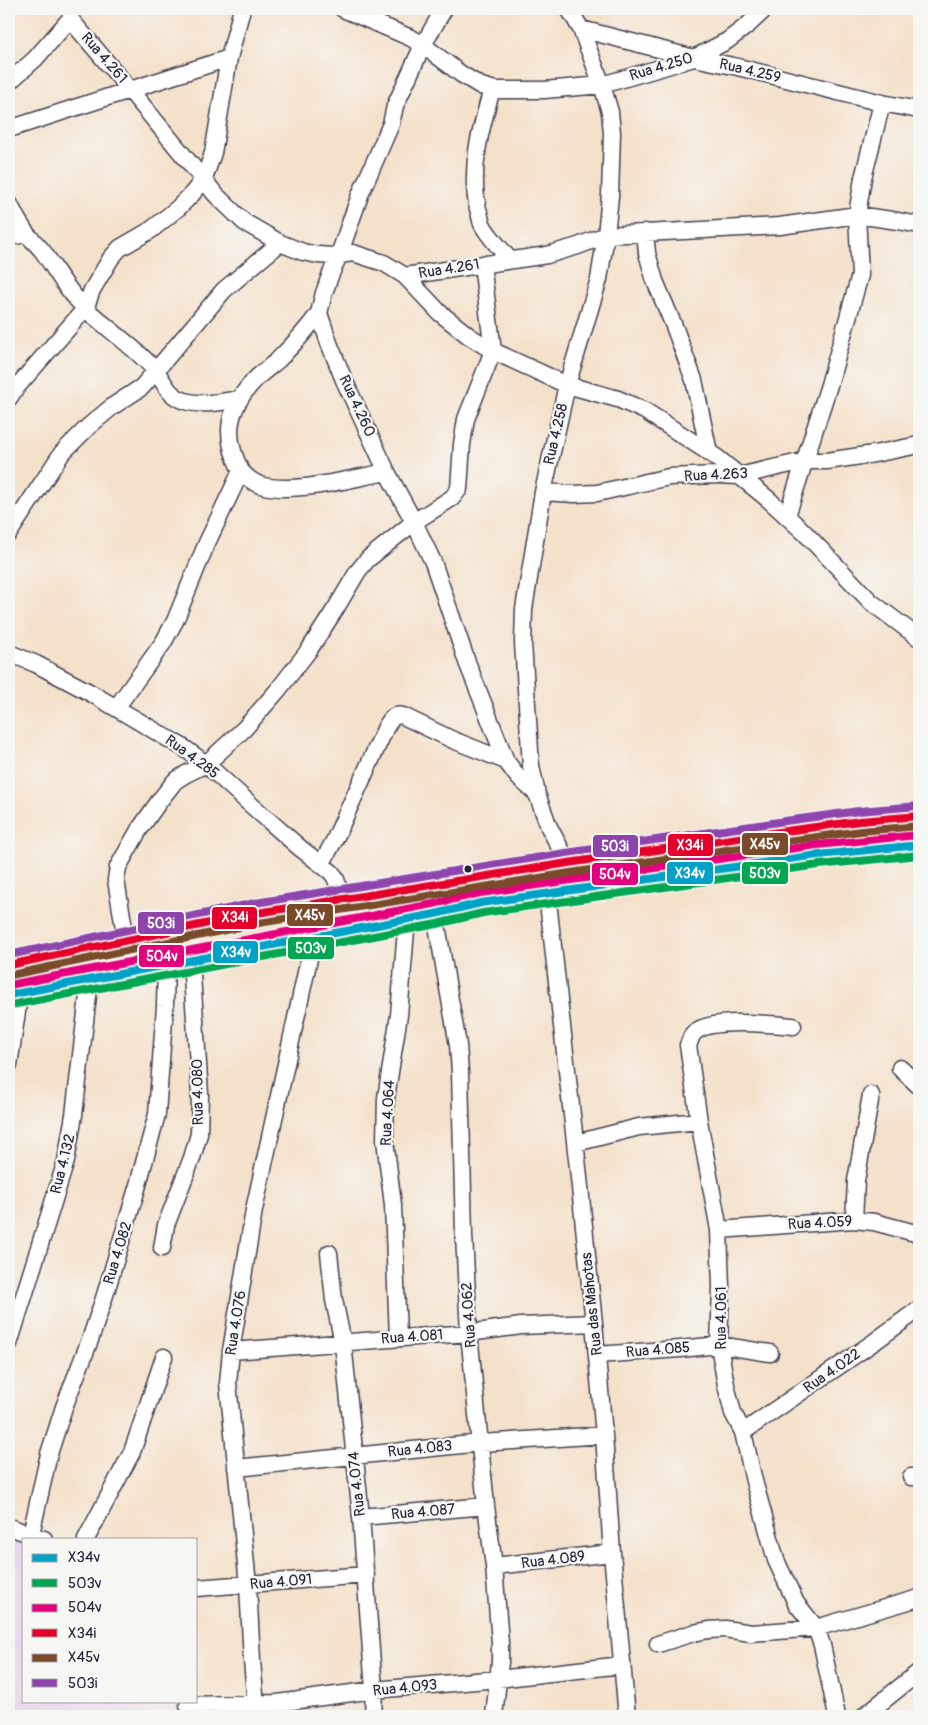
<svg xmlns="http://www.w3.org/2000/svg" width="928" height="1725" font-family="Pangolin,sans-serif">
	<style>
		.built { fill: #e9d2ed }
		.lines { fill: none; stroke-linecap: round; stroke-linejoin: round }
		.minor-casing { stroke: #423f50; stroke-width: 19 }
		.secondary-casing { stroke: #423f50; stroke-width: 25 }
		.minor { stroke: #fff; stroke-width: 16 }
		.secondary { stroke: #fbe5cf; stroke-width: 22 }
		.bus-1-casing { stroke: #f6f6f2; stroke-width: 11 }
		.bus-2-casing { stroke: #f6f6f2; stroke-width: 11 }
		.bus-3-casing { stroke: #f6f6f2; stroke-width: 11 }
		.bus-4-casing { stroke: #f6f6f2; stroke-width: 11 }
		.bus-5-casing { stroke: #f6f6f2; stroke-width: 11 }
		.bus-6-casing { stroke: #f6f6f2; stroke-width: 11 }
		.bus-1 { stroke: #02a2c7; stroke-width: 8 }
		.bus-2 { stroke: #00a651; stroke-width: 8 }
		.bus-3 { stroke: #e5007d; stroke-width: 8 }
		.bus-4 { stroke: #e4002b; stroke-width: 8 }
		.bus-5 { stroke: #7a4b2a; stroke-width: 8 }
		.bus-6 { stroke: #8e44ad; stroke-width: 8 }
		.bus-dot { fill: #22223b; stroke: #f6f6f2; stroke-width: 2 }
		.labels { text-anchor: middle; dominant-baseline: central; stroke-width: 4.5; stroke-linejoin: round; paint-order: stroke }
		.street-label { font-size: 15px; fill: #22223b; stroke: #f6f6f2 }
		.line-badge { stroke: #f6f6f2; stroke-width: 2 }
		.badge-label { font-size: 14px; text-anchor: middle; font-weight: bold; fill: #fff }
	</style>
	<rect width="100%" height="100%" fill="#f6f6f2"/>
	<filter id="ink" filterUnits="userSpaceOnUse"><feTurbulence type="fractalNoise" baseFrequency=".02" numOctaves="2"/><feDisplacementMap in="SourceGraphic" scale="10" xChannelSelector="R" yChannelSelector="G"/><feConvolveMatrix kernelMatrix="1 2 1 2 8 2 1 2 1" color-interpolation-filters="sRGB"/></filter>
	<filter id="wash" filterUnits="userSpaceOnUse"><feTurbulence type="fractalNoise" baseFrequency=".0096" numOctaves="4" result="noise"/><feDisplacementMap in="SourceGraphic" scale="20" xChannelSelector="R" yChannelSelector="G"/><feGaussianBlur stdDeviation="1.12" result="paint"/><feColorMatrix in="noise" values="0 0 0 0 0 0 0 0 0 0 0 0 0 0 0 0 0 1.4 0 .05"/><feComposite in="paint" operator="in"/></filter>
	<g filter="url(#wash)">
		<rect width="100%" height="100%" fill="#f4e1ca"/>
		<path class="built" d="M9,1530L24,1539V1701H180L182,1716H9Z"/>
	</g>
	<g filter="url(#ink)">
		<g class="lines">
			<g class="minor-casing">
				<path id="minor" d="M343,9L411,38L423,45L461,74L481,86L495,90H544L602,85L694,58L727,41L748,25L765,9
					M444,9L423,45L395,106L391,124L360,195L339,255L330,276L324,293L319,313L329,343L344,380L387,472L414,522L433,562L467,662L506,761L518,777L537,794
					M70,19L115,72L216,195L244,222L280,243L303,252L318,255L332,256L353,253L384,263L405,276L440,313L469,336L493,351L567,385L618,399L645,411L716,457L768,499L804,532L871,602L919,638
					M581,29L694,58L738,67L882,103L919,110
					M9,82L35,59L70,19L72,9
					M492,89C481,128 469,168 478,209C480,214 480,219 482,224C489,237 501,249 510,260
					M9,129L229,58
					M9,203C14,214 19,223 26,233C32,240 39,246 44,253C57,272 68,292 85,308C107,329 134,346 154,369C164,380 167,396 185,401C201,406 222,402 238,399
					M645,232L647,253L655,281L674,326L694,380L709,453
					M9,237L27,234
					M405,276L547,255L578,246L606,235L780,226L857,215L898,221L919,225
					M9,398L15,389L85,309L92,290L111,258L120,248L151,230L178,208L192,194L204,179L213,153L229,58L242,9
					M241,471C247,478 252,482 260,485C294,495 352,478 387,472
					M543,492L574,494L597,493L669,477L716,475L739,476L804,461H827L874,454L919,445
					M787,516L829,385L860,275L857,215L863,178L882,103
					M9,533L62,453L89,426L113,406L142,387L224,290L280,243
					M9,653L36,664L89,692L184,748L206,764L250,804L300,848L331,872L335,877L343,899
					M116,708L163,643L175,621L206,545L241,471C224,438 226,411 252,383C259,374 269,368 278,360C293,345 307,330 319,313
					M322,863L334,841L386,727C391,719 393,714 403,716L453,740L506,761
					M568,863L549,827L537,794L531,766L523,643L524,609L543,492L567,385L599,279L606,235L610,196L612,133L610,112L602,85L581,29L569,9
					M547,893L578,1168L594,1323L604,1435L612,1553L627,1716
					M435,914L458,1045L460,1072L464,1235L469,1333L486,1506L494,1566L500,1643V1662L494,1716
					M126,940L116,880L118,867L139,830L160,800L175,781L186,774L206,764L244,729L278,690L309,650L336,608L358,571L368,559L414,522L452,498L459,489L462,444L466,419L493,351L482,264
					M793,1026C771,1024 707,1017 693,1034C691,1036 690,1042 688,1045L699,1121L719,1230L721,1287L719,1345L726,1385L733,1413L743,1432L754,1481L776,1560L796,1603L816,1628L822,1645L837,1716
					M9,1065L20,992
					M900,1068L919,1086
					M576,1143L639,1127L699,1121
					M854,1220L856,1181L871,1095
					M719,1230L854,1220L874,1222L919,1234
					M162,1248L166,1225L192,1158L199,1134L200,1094L191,960
					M329,1253L334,1300L343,1343L361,1517L374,1690L373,1716
					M398,1338L393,1205L385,1140L386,1098L399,1015L407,918
					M9,1344L66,1161L74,1115L90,979
					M231,1351L469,1333L521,1326L594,1323
					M597,1355L680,1349L719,1345L770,1353
					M743,1432L874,1342L919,1309
					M236,1468L481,1443L604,1435
					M911,1477H919
					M361,1517L486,1506
					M9,1527L44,1539
					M31,1534L49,1454L64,1407L90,1340L105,1295L138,1185L157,1114L165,1006L166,964
					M86,1539L132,1452L164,1357
					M494,1566L612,1553
					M196,1588L366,1575
					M658,1644L693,1633L709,1630L725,1629L751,1633L816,1628L919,1598
					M188,1705L277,1703L374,1690L498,1679L622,1665
					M257,1716L252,1661L248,1585L228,1383L231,1351L254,1210L314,936
					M864,1716L919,1672"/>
			</g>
			<g class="secondary-casing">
				<path id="secondary" d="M9,965L257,913L343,899L568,863L786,831L860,821L919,816
					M9,995L435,914L481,903L818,855L919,845"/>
			</g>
			<use href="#minor" class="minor"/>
			<use href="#secondary" class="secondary"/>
			<g class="bus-1-casing">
				<path id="bus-1" d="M9,995L435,914L481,903L818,855L919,845"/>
			</g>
			<g class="bus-2-casing">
				<path id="bus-2" d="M11,1005L437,924L483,913L819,865L919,855"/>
			</g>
			<g class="bus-3-casing">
				<path id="bus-3" d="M9,985L433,904L480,893L817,845L918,835"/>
			</g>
			<g class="bus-4-casing">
				<path id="bus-4" d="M9,965L257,913L568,863L786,831L860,821L919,816"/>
			</g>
			<g class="bus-5-casing">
				<path id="bus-5" d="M11,975L259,923L570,873L787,841L861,831L919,826"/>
			</g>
			<g class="bus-6-casing">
				<path id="bus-6" d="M9,955L255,903L566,853L785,821L859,811L918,806"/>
			</g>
			<use href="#bus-1" class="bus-1"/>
			<use href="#bus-2" class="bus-2"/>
			<use href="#bus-3" class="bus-3"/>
			<use href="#bus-4" class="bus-4"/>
			<use href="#bus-5" class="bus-5"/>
			<use href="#bus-6" class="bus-6"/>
		</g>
	</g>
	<circle class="bus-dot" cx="468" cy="869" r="4.5"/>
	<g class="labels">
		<g class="street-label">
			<text transform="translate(104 58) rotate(49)">Rua 4.261</text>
			<text transform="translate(661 67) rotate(-17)">Rua 4.250</text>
			<text transform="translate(750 71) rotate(13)">Rua 4.259</text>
			<text transform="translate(449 269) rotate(-9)">Rua 4.261</text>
			<text transform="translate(357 406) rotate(65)">Rua 4.260</text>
			<text transform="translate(556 434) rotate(-77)">Rua 4.258</text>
			<text transform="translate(716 475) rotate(-3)">Rua 4.263</text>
			<text transform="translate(192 757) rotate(36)">Rua 4.285</text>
			<text transform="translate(198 1092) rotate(-91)">Rua 4.080</text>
			<text transform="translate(388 1113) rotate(-87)">Rua 4.064</text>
			<text transform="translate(63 1164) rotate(-76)">Rua 4.132</text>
			<text transform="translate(820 1223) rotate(-3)">Rua 4.059</text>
			<text transform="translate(118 1253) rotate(-73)">Rua 4.082</text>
			<text transform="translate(592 1304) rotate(-96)">Rua das Mahotas</text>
			<text transform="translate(469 1315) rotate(-94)">Rua 4.062</text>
			<text transform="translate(721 1318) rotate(-90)">Rua 4.061</text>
			<text transform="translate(236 1323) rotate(-81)">Rua 4.076</text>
			<text transform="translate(412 1337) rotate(-4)">Rua 4.081</text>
			<text transform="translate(658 1350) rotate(-5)">Rua 4.085</text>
			<text transform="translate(832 1371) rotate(-35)">Rua 4.022</text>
			<text transform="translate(420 1449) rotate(-6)">Rua 4.083</text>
			<text transform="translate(357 1484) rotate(-96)">Rua 4.074</text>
			<text transform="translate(423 1512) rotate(-5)">Rua 4.087</text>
			<text transform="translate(553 1560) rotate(-7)">Rua 4.089</text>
			<text transform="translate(281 1582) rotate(-5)">Rua 4.091</text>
			<text transform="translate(405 1688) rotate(-6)">Rua 4.093</text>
		</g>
	</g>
	<g class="line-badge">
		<rect x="741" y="832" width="48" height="24" rx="5" fill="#7a4b2a"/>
		<rect x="667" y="833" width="47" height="24" rx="5" fill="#e4002b"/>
		<rect x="592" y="834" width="47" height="24" rx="5" fill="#8e44ad"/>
		<rect x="741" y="861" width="48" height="24" rx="5" fill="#00a651"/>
		<rect x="666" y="861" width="48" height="24" rx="5" fill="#02a2c7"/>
		<rect x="591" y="862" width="48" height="24" rx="5" fill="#e5007d"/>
		<rect x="286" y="903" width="48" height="24" rx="5" fill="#7a4b2a"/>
		<rect x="211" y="906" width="47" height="24" rx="5" fill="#e4002b"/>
		<rect x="137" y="911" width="48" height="24" rx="5" fill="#8e44ad"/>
		<rect x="287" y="936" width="48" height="24" rx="5" fill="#00a651"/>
		<rect x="212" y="940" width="47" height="24" rx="5" fill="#02a2c7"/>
		<rect x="138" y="944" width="47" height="24" rx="5" fill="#e5007d"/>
	</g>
	<g class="badge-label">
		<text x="765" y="849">X45v</text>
		<text x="690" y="850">X34i</text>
		<text x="615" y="851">503i</text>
		<text x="765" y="878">503v</text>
		<text x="690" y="878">X34v</text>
		<text x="615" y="879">504v</text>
		<text x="310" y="920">X45v</text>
		<text x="235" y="922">X34i</text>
		<text x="161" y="928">503i</text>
		<text x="311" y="953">503v</text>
		<text x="236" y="957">X34v</text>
		<text x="162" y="961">504v</text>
	</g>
	<rect width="928" height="1725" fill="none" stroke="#f6f6f2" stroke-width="30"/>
	<rect x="22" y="1538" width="175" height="165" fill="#f6f6f2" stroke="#a1a1a9"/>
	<rect x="32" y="1554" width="25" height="8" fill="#02a2c7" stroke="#a1a1a9"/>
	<text x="68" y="1562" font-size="15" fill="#22223b">X34v</text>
	<rect x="32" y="1579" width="25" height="8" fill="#00a651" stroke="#a1a1a9"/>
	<text x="68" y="1588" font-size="15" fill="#22223b">503v</text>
	<rect x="32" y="1604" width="25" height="8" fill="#e5007d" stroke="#a1a1a9"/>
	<text x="68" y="1612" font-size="15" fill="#22223b">504v</text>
	<rect x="32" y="1629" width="25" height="8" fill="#e4002b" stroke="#a1a1a9"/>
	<text x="68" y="1638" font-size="15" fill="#22223b">X34i</text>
	<rect x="32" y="1654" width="25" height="8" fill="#7a4b2a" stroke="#a1a1a9"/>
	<text x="68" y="1662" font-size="15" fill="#22223b">X45v</text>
	<rect x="32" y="1679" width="25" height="8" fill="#8e44ad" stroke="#a1a1a9"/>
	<text x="68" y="1688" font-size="15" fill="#22223b">503i</text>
</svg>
